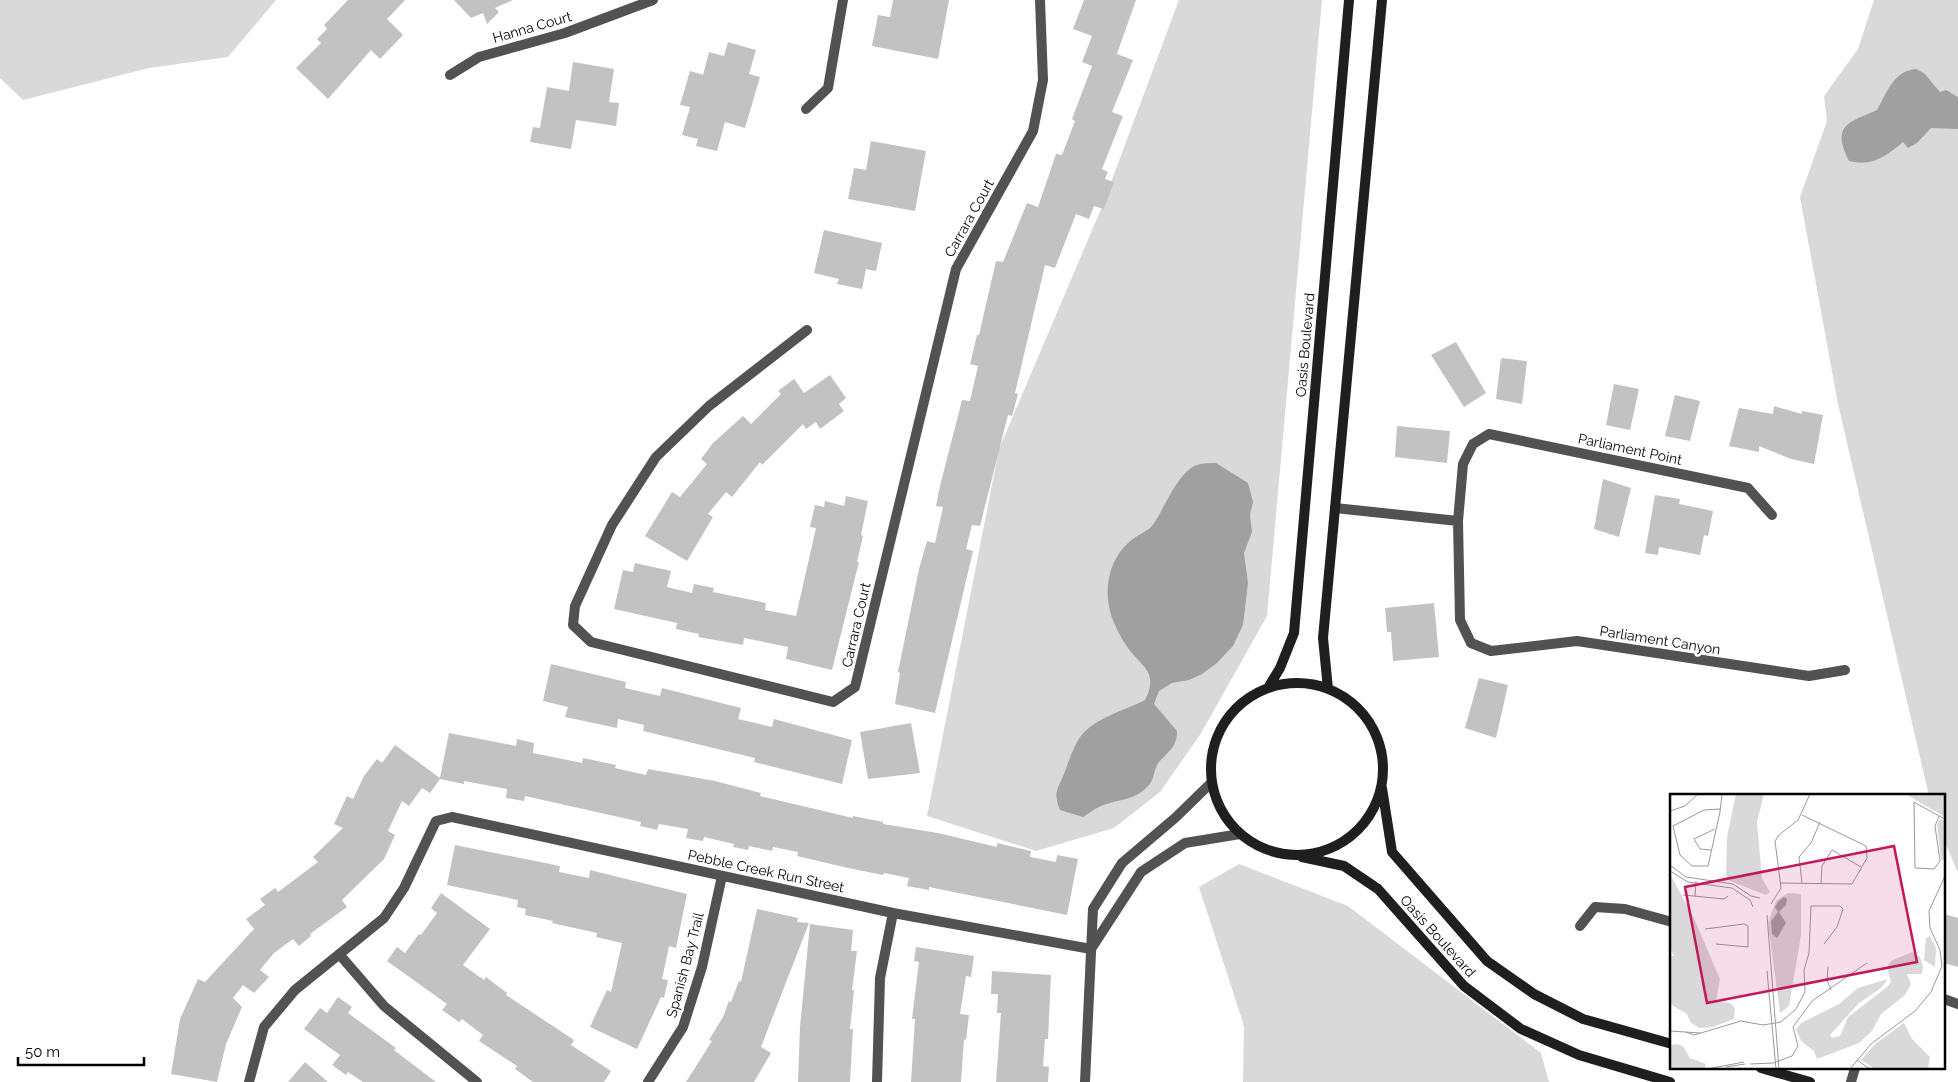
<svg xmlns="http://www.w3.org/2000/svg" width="1958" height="1082" font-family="Raleway,sans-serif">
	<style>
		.green { fill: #d9d9d9 }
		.water { fill: #a0a0a0 }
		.building { fill: #c2c2c2 }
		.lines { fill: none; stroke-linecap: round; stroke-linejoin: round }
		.minor { stroke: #525252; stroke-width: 10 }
		.tertiary { stroke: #525252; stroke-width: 10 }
		.secondary { stroke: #1f1f1f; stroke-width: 10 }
		.labels { text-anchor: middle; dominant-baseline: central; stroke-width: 5; stroke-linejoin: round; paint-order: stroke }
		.street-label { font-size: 14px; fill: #000; stroke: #fff }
		.inset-road { fill: none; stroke: #999; stroke-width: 1 }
		.view { fill: #c2185b; fill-opacity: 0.15; stroke: #c2185b; stroke-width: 2.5 }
		.inset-edge { fill: none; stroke: #000; stroke-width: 2.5 }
	</style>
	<rect width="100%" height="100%" fill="#fff"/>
	<path class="green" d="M0,0H276L228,57L149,68L23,100L0,78Z
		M1179,0H1322L1267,616L1200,735L1160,792L1114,828L1036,851L927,816L999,449L1101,209Z
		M1874,0H1958V873L1944,840V796H1929L1838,404L1800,197L1827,121L1824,96L1858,49Z
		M1239,864L1348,906L1541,1053L1549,1082H1243L1244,1026L1199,887Z"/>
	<path class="water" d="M1916,69L1924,73L1940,92L1946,90L1958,97V129L1931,128L1917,143L1908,148L1903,142C1886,156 1873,167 1849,161C1831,125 1848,123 1877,110C1887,93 1893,71 1916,69Z
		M1216,463L1248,483L1253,502L1250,515L1252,532L1244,553L1248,583L1243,625L1233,646L1217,663L1202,674L1189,680L1172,683L1159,691L1154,704L1177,731C1177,747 1169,751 1159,762C1153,770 1155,779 1148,786C1135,801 1116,799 1099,807C1094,809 1088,814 1083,817L1060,810C1052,790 1059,789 1065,771C1069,761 1072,751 1077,742C1089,719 1124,711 1145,700C1160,670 1140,667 1126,645C1117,631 1109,615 1108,599C1106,576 1114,553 1133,539C1139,534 1148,531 1152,526C1164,510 1178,471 1197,465C1203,463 1210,463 1216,463Z"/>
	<path class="building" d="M348,0H405L387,19L403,35L380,59L371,50L328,99L296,68L321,43L317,39L327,29L324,25Z
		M454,0H513L495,8L499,12L487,24L483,13L471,18Z
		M893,0H949L938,59L872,46L878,15L890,17Z
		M1084,0H1136L1117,54L1133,60L1112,112L1123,116L1102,169L1108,172L1105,179L1114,182L1104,209L1094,206L1089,219L1076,214L1055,268L1045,265L1015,393L1018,394L1012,416L1008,415L980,526L972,525L966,549L973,551L935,713L895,704L900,673L898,672L919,569L927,541L935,543L943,507L936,506L940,486L962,400L970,401L978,366L970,364L977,335H979L996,261L1003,262L1027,203L1038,207L1056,154L1062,155L1075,121L1072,119L1092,66L1082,62L1092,36L1073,29Z
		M728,42L756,50L749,74L760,77L745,128L725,122L717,151L696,146L698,139L682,135L690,107L680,105L690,71L703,75L709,52L724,56Z
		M573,62L614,69L609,102L619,103L616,126L576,120L571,149L530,142L533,127L540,128L547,87L569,91Z
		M871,141L926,151L915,211L848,199L854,168L866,170Z
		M824,230L882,243L876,271L866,269L862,289L837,284L839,279L814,273Z
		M1456,342L1486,393L1464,407L1431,355Z
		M1501,358L1527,361L1522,404L1496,399Z
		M830,375L846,398L839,404L844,411L820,429L816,422L806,429L803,424L762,465L760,462L732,497L726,492L708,514L713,517L687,561L645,536L672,492L680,497L707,464L701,459L713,443L743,416L751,424L781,394L778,391L794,379L804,393Z
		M1614,384L1639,389L1630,430L1606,425Z
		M1675,395L1700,401L1690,441L1665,436Z
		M1774,406L1802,414V411L1823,415L1814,464L1791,459L1759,446V452L1729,446L1739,408L1773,414Z
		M1397,426L1450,431L1447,463L1395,457Z
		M1603,479L1631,488L1619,537L1594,529Z
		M1655,495L1680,499L1679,504L1713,511L1708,536L1704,535L1700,555L1659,547L1658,555L1645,553Z
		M846,496L868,501L861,535L863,536L857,562H859L832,670L786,659L788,647L744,638L743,645L698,637L699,634L676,629L677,623L614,609L623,570L633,572L635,563L671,571L667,587L692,593L694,584L714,588L713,592L766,603L765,610L796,616L816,528L810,527L815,505L824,507L825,501L844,506Z
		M1434,603L1439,657L1393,661L1391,632H1387L1385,608Z
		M551,664L626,682L625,688L660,696L662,688L741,708L738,719L772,727L774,719L852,740L842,784L754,762L755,758L643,731L644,725L618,719L617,728L565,717L568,707L543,701Z
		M1479,678L1508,685L1496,738L1465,728Z
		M911,723L920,773L868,779L860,732Z
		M449,733L516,746L517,739L534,743L533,753L582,763L583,758L616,765L615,768L646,775L648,769L715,781L761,793L760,796L853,818V816L883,822V824L938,833L997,847V843L1031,851L1030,857L1056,862L1057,855L1078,859L1067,915L929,887V890L907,886L909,878L884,873L883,875L848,868L797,856L798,852L773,847L772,851L749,846L748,850L733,847L734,844L704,837L703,841L686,838L688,829L659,824L657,830L640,826L641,822L525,796L524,801L506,798L507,789L464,781V784L440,779L430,793L422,788L409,806L402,801L388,831L395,835L384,859L342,900L347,907L310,934L311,936L299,946L293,939L274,953L260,970L269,977L254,993L243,985L233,998L242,1007L226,1044L217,1082L171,1074L180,1019L198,979L205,982L254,929L246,919L265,905L260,899L275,888L278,892L318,862L313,857L343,828L334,824L347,796L353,799L364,776L377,759L382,763L395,745L440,778Z
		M455,845L560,866L559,872L589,878L590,870L687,894L676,948L669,946L662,979L668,980L664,998L661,997L637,1049L590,1027L607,990L611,992L622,943L596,937L597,933L552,923L553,921L525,915L526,909L517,907L518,900L447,885Z
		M441,893L490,929L463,965L484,980L486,977L507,993L506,995L574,1040L571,1045L611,1071L604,1082H533L515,1069L517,1066L479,1041L483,1035L462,1019L459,1022L442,1010L447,1004L387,961L397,947L405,953L419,934L421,935L437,913L431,908Z
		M757,909L798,918L797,922L809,923L761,1047L771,1053L754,1082H686L712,1041L709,1040L723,1017L729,1001L731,1002L739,981L741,982Z
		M1944,914L1958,918V967L1944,963Z
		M810,924L853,930L851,951H857L852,990H854L850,1029H853L850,1082H798L800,1027Z
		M916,947L974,956L971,977L966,976L960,1014L969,1015L966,1040L964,1039L961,1082H911L915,1019H912L919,962L914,961Z
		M992,971L1051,975L1048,1039H1045L1043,1066L1049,1067L1048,1082H996L1001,1013H997L998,994H991Z
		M338,997L352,1007L348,1013L396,1048L394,1050L436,1082H363L348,1072L346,1075L332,1065L340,1055L304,1029L320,1008L327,1013Z
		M305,1062L328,1082H288Z"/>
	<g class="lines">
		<path class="minor" d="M450,75L479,57L565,33L653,0
			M806,109L828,88L843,0
			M807,330L709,406L656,457L612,525L575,606L573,625L591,642L833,702L855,687L956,269L1033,131L1043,80L1040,0
			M1335,508L1458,521
			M1772,515L1748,488L1489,434L1473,444L1463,464L1458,521L1460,620L1471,643L1491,651L1577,641L1809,676L1845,670
			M1580,926L1595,907L1625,909L1672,922
			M339,954L384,1006L477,1082
			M1944,999L1958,1004
			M249,1082L264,1027L295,990L384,918L404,888L436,821L452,817L893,913L1091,949
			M648,1082L683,1027L702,967L722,876
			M877,1082L880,978L893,913
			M1851,1082L1855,1068"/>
		<path class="tertiary" d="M1091,949L1141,872L1185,843L1240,834
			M1085,1082L1093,909L1122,863L1175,818L1211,783"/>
		<path class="secondary" d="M1211 769a86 86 0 1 1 172 0a86 86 0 1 1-172 0Z
			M1268,688L1280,668L1294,633L1349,0
			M1328,689L1323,638L1382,0
			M1382,788L1392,852L1487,961L1534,994L1583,1019L1672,1044
			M1302,857L1344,866L1378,889L1464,986L1521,1029L1579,1055L1670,1082
			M1761,1068L1810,1082"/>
	</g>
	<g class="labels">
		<g class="street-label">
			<text transform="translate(532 27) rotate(-16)">Hanna Court</text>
			<text transform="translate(969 218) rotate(-61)">Carrara Court</text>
			<text transform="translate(1305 345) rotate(-85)">Oasis Boulevard</text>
			<text transform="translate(1630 449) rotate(12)">Parliament Point</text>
			<text transform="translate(856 625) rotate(-77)">Carrara Court</text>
			<text transform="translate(1660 640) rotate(9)">Parliament Canyon</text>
			<text transform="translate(766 871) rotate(12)">Pebble Creek Run Street</text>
			<text transform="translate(1438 936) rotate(48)">Oasis Boulevard</text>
			<text transform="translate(685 965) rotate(-75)">Spanish Bay Trail</text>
		</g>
	</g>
	<g transform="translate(1670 794)">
		<rect width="275" height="275" fill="#fff"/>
		<path d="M66,0H94L87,28L92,84L100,98L96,101L60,87L56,81L57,43ZM236,0H275V23L244,5ZM270,25L275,27V65L271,66L267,30ZM0,80L23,122L50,185L46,207L60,209L65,214L64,225L43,233L30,234L21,229L17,220L0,210V162H4L0,154ZM118,99L131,100V141L119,212L110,219L98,129L106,107ZM260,142L266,154L265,173L254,166L256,144ZM242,158L250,163L253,173L252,180H237L241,190L235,201L211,220L202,237L189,249L147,265L144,257L131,247L126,235L131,229L169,210L188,194L218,185L211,194L189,209L160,241L162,244L170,242L178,223L217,193L221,188L217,174L221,167ZM234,229L242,245L260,263L258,275H205L191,266L205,250ZM7,250L13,252L20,264L36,270L34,275H0V251Z" fill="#d9d9d9"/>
		<path d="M114,103L117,105L116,111L109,118L116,129L107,144L102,140L101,127L108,118L105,113L108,108Z" fill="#a0a0a0"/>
		<path class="inset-road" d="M50,15L34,16L3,32L10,61L22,72H38L50,18L52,0M0,17L15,12L28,0M269,22L265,32L270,67L264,75L245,74L244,8L269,22L275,25M41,56L30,55L24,45L45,35M0,71L16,83L63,90L81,102L90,104M0,77L18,88L62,94L80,106L83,113M110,89L182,90L197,64L196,52L132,21M132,89L129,63L141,49L150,28M151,89L152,72L162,56L191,73M13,101L54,105L58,102M25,102L26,87M101,110L111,94L105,47L109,41L128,26L140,0M97,121L109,275M35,135L74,130L78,132V153L46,150M158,173L157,186L161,196M97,177L106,275M0,237L30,239M16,238L24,241L71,227L93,231L111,228L126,215L135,198L134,176L139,159L141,112H170L173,115L167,133L154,150M187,266L200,275M80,270L103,269L122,262L128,252L123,233L142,207L197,169M56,273L75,270M37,275L74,268M180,275L201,250L245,217L261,198L272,172L270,156L260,134L259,117L275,82"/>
		<path class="view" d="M224,52L247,168L37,209L15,93Z"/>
		<rect width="275" height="275" class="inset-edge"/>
	</g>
	<path d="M18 1057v8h126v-8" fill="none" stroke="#000000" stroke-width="2.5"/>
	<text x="25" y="1057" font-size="15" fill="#000000" stroke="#ffffff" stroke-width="4" paint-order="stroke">50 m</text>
</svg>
